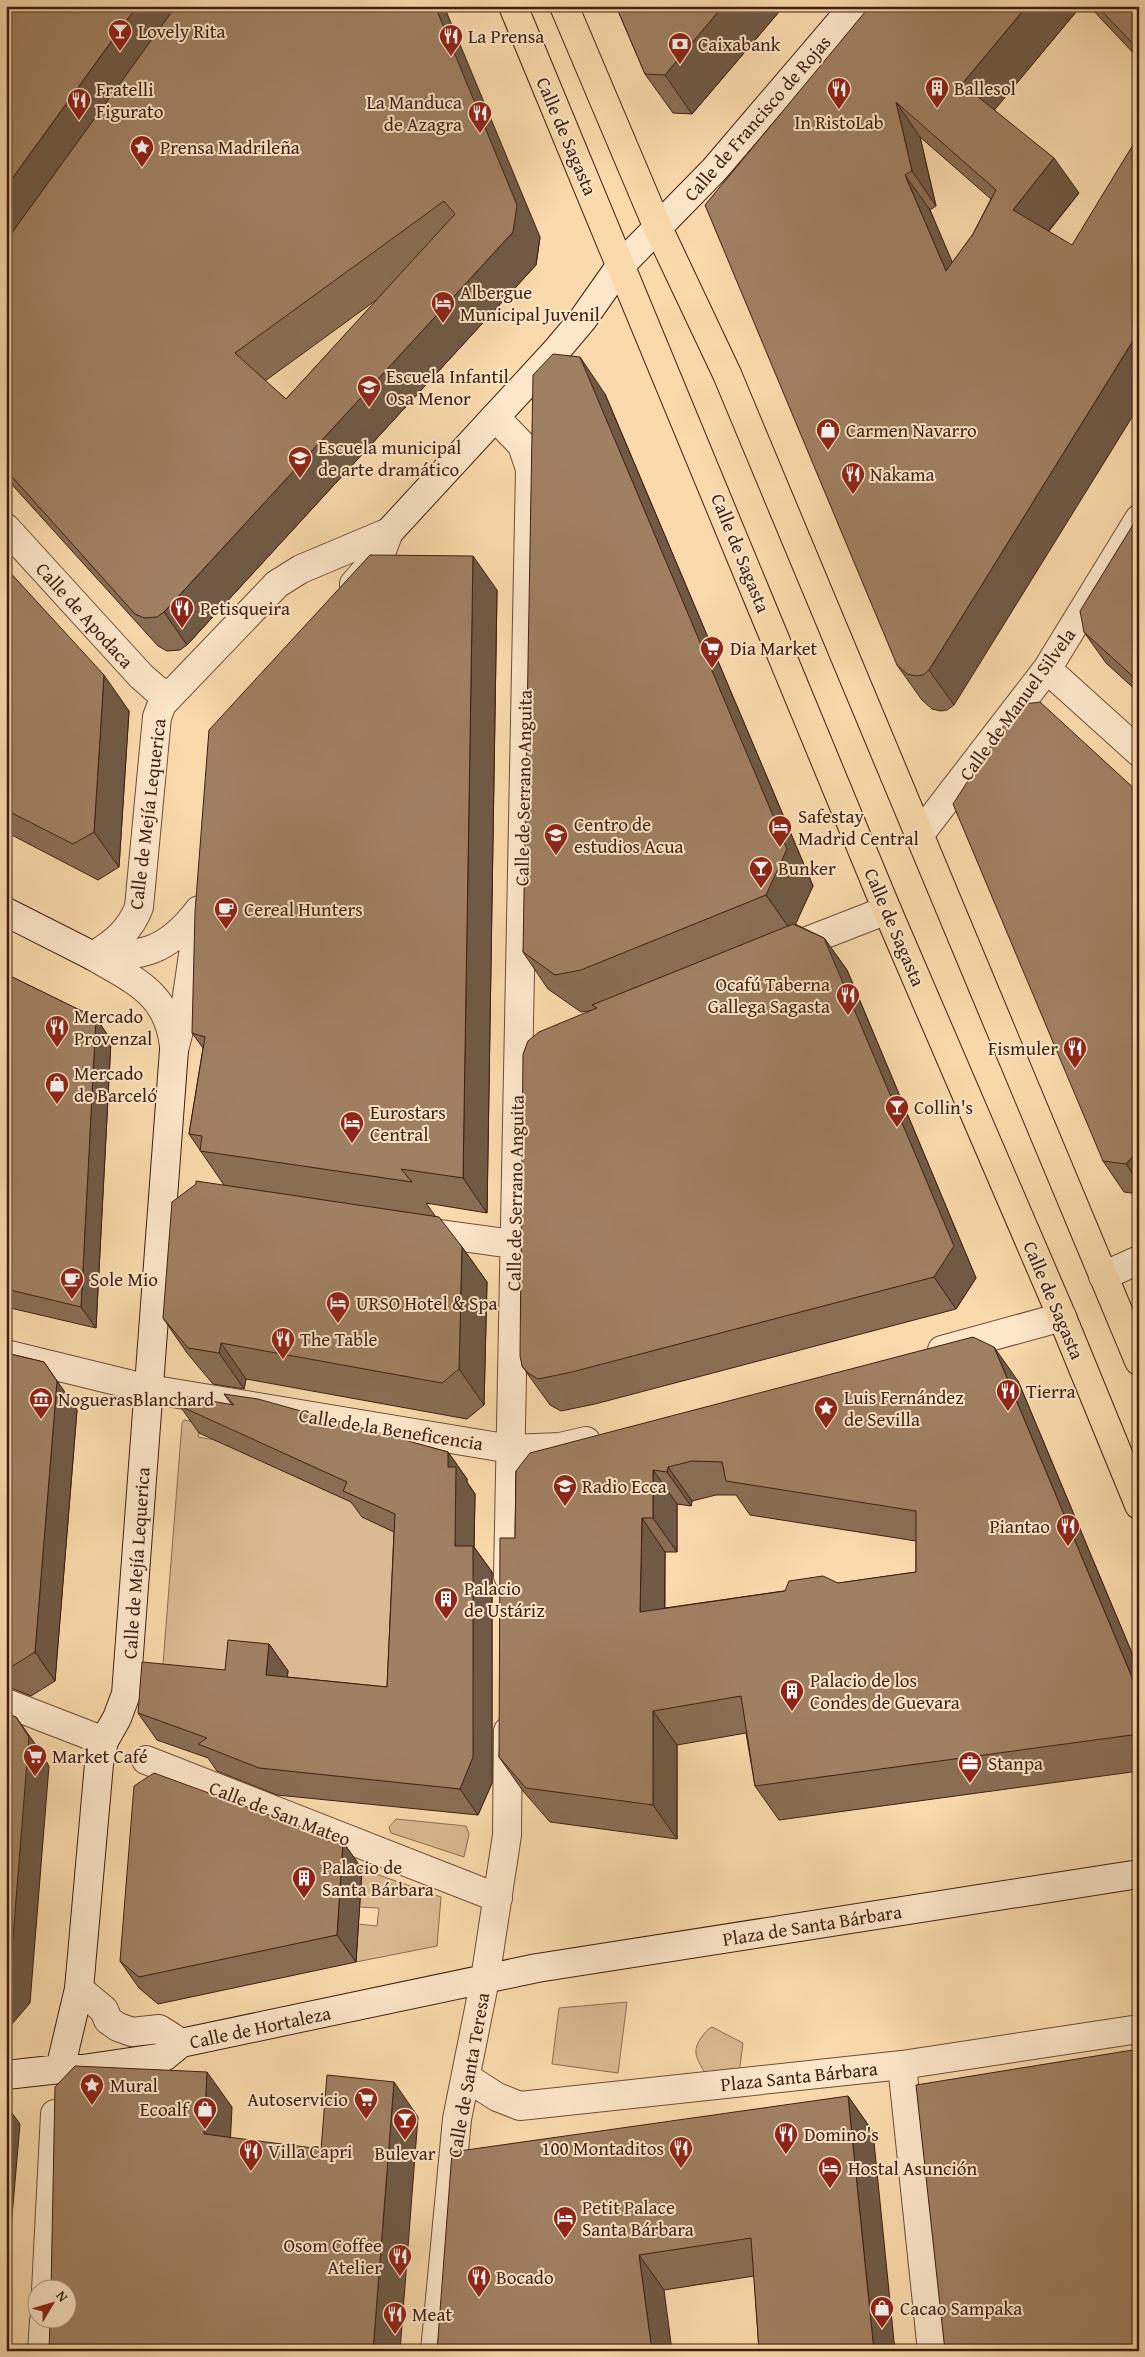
<svg xmlns="http://www.w3.org/2000/svg" width="1145" height="2357" font-family="'Gentium Book Plus',serif">
	<style>
		.green { fill: #daba92; stroke: #8c6c52 }
		.lines { fill: none; stroke-linecap: round; stroke-linejoin: round }
		.street-casing { stroke: #6e4e38; stroke-width: 30 }
		.secondary-casing { stroke: #3f1f12; stroke-width: 30 }
		.primary-casing { stroke: #3f1f12; stroke-width: 30 }
		.street { stroke: #fce7c9; stroke-width: 28 }
		.secondary { stroke: #fce7c9; stroke-width: 28 }
		.primary { stroke: #fadaac; stroke-width: 28 }
		.wall { fill: #8a6e54; stroke: #3f1f12; fill-rule: evenodd }
		.shaded-wall { fill: #705a45; stroke: #3f1f12 }
		.building { fill: #a08062; stroke: #3f1f12; fill-rule: evenodd }
		.labels { text-anchor: middle; dominant-baseline: central; stroke-width: 4; stroke-linejoin: round; paint-order: stroke }
		.poi-label { font-size: 19px; fill: #3f1f12; stroke: #fce7c9; text-anchor: start }
		.street-label { font-size: 19px; fill: #3f1f12; stroke: #fce7c9 }
	</style>
	<rect width="100%" height="100%" fill="#fadaac"/>
	<filter id="stains"><feTurbulence type="fractalNoise" baseFrequency=".004" numOctaves="4"/><feColorMatrix values="0 0 0 0 .2 0 0 0 0 .09 0 0 0 0 .02 0 0 0 .5 -.17"/></filter>
	<radialGradient id="worn" r=".72"><stop offset=".6" stop-color="#630" stop-opacity="0"/><stop offset="1" stop-color="#630" stop-opacity=".3"/></radialGradient>
	<path class="green" d="M184,1420L201,1423L198,1437L232,1443L366,1509L415,1541L406,1713L161,1689L182,1423Z
		M396,1819L466,1826L469,1834L464,1857L391,1833L389,1827Z
		M362,1869L441,1897L437,1946L356,1962L358,1924L377,1926L379,1908L359,1907Z
		M627,2002L618,2073L552,2064L559,2008Z
		M712,2027L743,2043L739,2073L707,2076C699,2062 690,2053 701,2038C704,2034 707,2029 712,2027Z"/>
	<g class="lines">
		<g class="street-casing">
			<path id="street" d="M495,417L522,445L530,469L508,1576
				M6,528L141,676L158,691L170,694
				M354,584L381,553L389,532
				M1047,669L1139,752
				M920,834L1047,669L1139,519
				M784,950L887,910
				M93,956C114,943 130,931 139,907L157,717L162,704L277,584L301,569L389,532
				M93,956C135,981 168,993 174,1046
				M93,956C143,957 168,951 199,910
				M174,1050L186,1003L199,913
				M418,1231L513,1244
				M1103,1276L1139,1260
				M942,1350L1062,1317
				M6,1354L149,1389L511,1449L560,1447L586,1441
				M6,1703L104,1741
				M146,1760L498,1898
				M79,1989L104,2010L108,2020L118,2027L132,2032L159,2029L181,2043
				M902,2065L932,2351
				M466,2077L497,2097L520,2106L902,2065L1139,2029
				M46,2290L55,2114
				M42,2351L44,2320
				M435,2351L457,2119L485,1979L507,1835L508,1731"/>
		</g>
		<g class="secondary-casing">
			<path id="secondary" d="M389,532L556,351L583,319L621,265L714,170L854,6
				M6,912L93,956
				M60,2069L79,1989L99,1764L104,1741L117,1718L126,1694L174,1050
				M6,2075L60,2069H83L164,2057L181,2043L537,1968L1139,1874"/>
		</g>
		<g class="primary-casing">
			<path id="primary" d="M513,6L887,910L1062,1317L1139,1505
				M564,6L658,228L727,374L1139,1361"/>
		</g>
		<use href="#street" class="street"/>
		<use href="#secondary" class="secondary"/>
		<use href="#primary" class="primary"/>
	</g>
	<path class="wall" d="M6,6L540,237L536,265L187,645L180,650L167,651L158,646L6,478ZM379,298L286,399L265,381Z
		M616,6H784L692,114L673,113L645,74Z
		M870,6H1081L994,110L1079,193L1049,231L954,705L947,710L941,711L932,709L922,700L897,665ZM920,137L991,199L973,234L952,263L930,210L936,206Z
		M1089,6H1139V59Z
		M605,394L813,886L795,924L824,938L847,970L976,1278L956,1309L595,1404L561,1411L550,1405L522,1366L594,1010L581,1012L548,989L523,952Z
		M1139,515V693L1106,663L1084,632Z
		M6,568L129,711L119,867L98,880L6,832Z
		M497,590L487,1213L426,1203L436,1217L462,1247L487,1282L484,1405L467,1419L246,1379L244,1389L213,1384L187,1353L163,1318L224,1185L189,1134L203,1048L192,1033Z
		M1139,793V1194L1124,1192L1103,1161Z
		M6,974L96,1018L111,1040L96,1328L6,1307Z
		M6,1353L44,1362L77,1410L55,1681L31,1696L11,1688H6Z
		M1018,1381L1139,1670V1771L779,1820L755,1786L746,1733L677,1745V1839L550,1822L523,1791L499,1757L515,1538L516,1471ZM716,1495H736L750,1515L916,1541V1572L665,1608V1552H677V1504L691,1506L692,1501Z
		M224,1394L448,1452L467,1479V1482L475,1494L474,1547L492,1572V1783L478,1815L277,1795L217,1771L208,1758L157,1740L138,1713L225,1670L269,1644L288,1671L287,1677L387,1687L394,1532L362,1517L351,1502L199,1433L180,1406L232,1405Z
		M343,1842L362,1869L356,1962L158,2004L139,1988L120,1961Z
		M848,2096L873,2132L759,2350L754,2276L664,2290L437,2351Z"/>
	<path class="shaded-wall" d="M137,6H184L6,252V187Z
		M435,6H444L540,237L536,265L187,645L164,612L513,232Z
		M723,6H784L692,114L665,75Z
		M1027,6H1081L987,119L962,84Z
		M896,102L920,137L936,206L912,171Z
		M1054,158L1079,193L1037,245L1013,210Z
		M905,175L930,210L971,306L946,271Z
		M1139,331V406L954,705L929,670Z
		M580,357L605,394L813,886L792,932L766,895Z
		M473,556L497,590L487,1213L463,1178Z
		M104,675L129,711L119,867L94,832Z
		M824,938L847,970L976,1278L956,1309L934,1277Z
		M96,1018L111,1040L96,1328L81,1307Z
		M1139,1149V1183L1126,1164Z
		M462,1247L487,1282L484,1405L459,1369Z
		M221,1343L246,1379L244,1389L219,1353Z
		M994,1347L1018,1381L1139,1670V1694Z
		M57,1381L77,1410L55,1681L35,1652Z
		M448,1452L467,1479V1482L475,1494L474,1547L492,1572V1783L478,1815L460,1789L455,1546L448,1467Z
		M668,1467L692,1501L691,1506L667,1472Z
		M653,1470L677,1504V1552L653,1518Z
		M642,1518L665,1552L664,1646L640,1612Z
		M269,1644L288,1671L284,1701L266,1675Z
		M653,1711L677,1745V1839L653,1805Z
		M16,1717L36,1745L49,1766L30,2003L6,2031V1979Z
		M343,1842L362,1869L356,1962L337,1935Z
		M207,2072L232,2107L229,2169L204,2134Z
		M394,2082L418,2117L400,2351H373Z
		M848,2096L873,2132L895,2351H874Z
		M6,2105L20,2124L6,2286Z
		M639,2255L664,2290L672,2351H652Z"/>
	<path class="building" d="M6,6H137L6,187Z
		M176,6H435L517,205L513,232L164,612L157,617L144,618L135,614L6,470V241ZM444,201L455,214L286,399L235,353Z
		M616,6H723L665,75L645,74Z
		M870,6H1027L962,84L1054,158L1013,210L1072,245L1139,135V331L929,670L923,675L916,676L907,674L897,665L705,205ZM896,102L996,190L973,234L946,271L905,175L912,171Z
		M1097,6H1139V50Z
		M553,354L580,357L787,849L766,895L581,970L555,975L523,952L533,375Z
		M1139,515V682L1084,632L1080,611Z
		M370,555L473,556L463,1178L401,1169L412,1182L200,1151L202,1136L189,1134L205,1037L192,1033L195,912L209,730Z
		M6,568L104,675L94,832L73,844L6,810Z
		M1040,702L1139,793V1149L1126,1164L1103,1161L953,804L1017,705Z
		M793,924L824,938L954,1246L934,1277L572,1372L538,1379L528,1373L522,1366L520,1356L523,1054L528,1041L539,1032L597,1008L592,1005Z
		M6,974L96,1018L81,1307L6,1289Z
		M196,1181L439,1217L462,1247L459,1369L442,1383L221,1343L219,1353L188,1348L163,1318L172,1202L196,1184Z
		M973,1337L994,1347L1139,1694V1734L755,1786L741,1696L653,1711V1805L526,1788L499,1757L500,1538H515L516,1471L530,1453ZM692,1461L722,1462L726,1481L916,1511V1572L838,1583L823,1576L789,1581L785,1591L640,1612L642,1518H653V1470L667,1472L668,1467Z
		M6,1353L44,1362L57,1381L35,1652L11,1667L6,1665Z
		M224,1394L258,1399L448,1452V1467H456L455,1546H473V1757L460,1789L259,1768L198,1744L207,1738L138,1713L142,1662L225,1670L228,1640L269,1644L266,1675L387,1687L395,1514L343,1491L347,1482L180,1406L183,1396L234,1405Z
		M6,1713L16,1717L29,1737L10,1975L6,1979Z
		M154,1773L343,1842L337,1935L139,1977L120,1961L134,1786Z
		M1139,2049V2351H945L916,2085Z
		M75,2066L207,2072L204,2134L321,2149L327,2075L394,2082L373,2351H49L50,2320H68V2290H51L55,2087Z
		M848,2096L874,2351H740L759,2350L751,2238L639,2255L652,2351H437L452,2152Z"/>
	<defs>
		<g id="bar-pin" transform="scale(1.25)"><path d="M0 17L-7.5 6A9.5 9.5 0 1 1 7.5 6Z" fill="#8f2418" stroke="#fce7c9"/><path d="M-6-5H6L.8 .8V4.5H3.5V6h-7V4.5H-.8V.8Z" fill="#fff"/></g>
		<g id="restaurant-pin" transform="scale(1.25)"><path d="M0 17L-7.5 6A9.5 9.5 0 1 1 7.5 6Z" fill="#8f2418" stroke="#fce7c9"/><path d="M-5-6h1v4h1v-4h1v4h1v-4h1v5L-1.5 .5V6h-2V.5L-5-1ZM5-6V6H3V1.5H1.5Q1.5-4 5-6Z" fill="#fff"/></g>
		<g id="bank-pin" transform="scale(1.25)"><path d="M0 17L-7.5 6A9.5 9.5 0 1 1 7.5 6Z" fill="#8f2418" stroke="#fce7c9"/><path d="M-6-4H6V4H-6ZM0-2.3a2.3 2.3 0 1 0 0 4.6a2.3 2.3 0 1 0 0-4.6Z" fill="#fff"/></g>
		<g id="building-pin" transform="scale(1.25)"><path d="M0 17L-7.5 6A9.5 9.5 0 1 1 7.5 6Z" fill="#8f2418" stroke="#fce7c9"/><path d="M-4-6H4V6H1V3H-1V6H-4ZM-2.5-4.3h1.7v1.8h-1.7ZM.8-4.3h1.7v1.8H.8ZM-2.5-1h1.7V.8h-1.7ZM.8-1h1.7V.8H.8Z" fill="#fff"/></g>
		<g id="sight-pin" transform="scale(1.25)"><path d="M0 17L-7.5 6A9.5 9.5 0 1 1 7.5 6Z" fill="#8f2418" stroke="#fce7c9"/><path d="M0-6L1.8-2.2L6-1.7L2.9 1.2L3.7 5.4L0 3.3L-3.7 5.4L-2.9 1.2L-6-1.7L-1.8-2.2Z" fill="#fff"/></g>
		<g id="hotel-pin" transform="scale(1.25)"><path d="M0 17L-7.5 6A9.5 9.5 0 1 1 7.5 6Z" fill="#8f2418" stroke="#fce7c9"/><path d="M-6-4.5h1.5V1H6V5H4.5V3h-9V5H-6ZM-4 0a1.8 1.8 0 1 1 3.6 0ZM.5 0V-2.5h3Q6-2.5 6 0Z" fill="#fff"/></g>
		<g id="school-pin" transform="scale(1.25)"><path d="M0 17L-7.5 6A9.5 9.5 0 1 1 7.5 6Z" fill="#8f2418" stroke="#fce7c9"/><path d="M0-5L7-2L0 1L-7-2ZM-4 1L0 2.5L4 1V4Q0 6-4 4Z" fill="#fff"/></g>
		<g id="shop-pin" transform="scale(1.25)"><path d="M0 17L-7.5 6A9.5 9.5 0 1 1 7.5 6Z" fill="#8f2418" stroke="#fce7c9"/><path d="M-5-2.5h2.3a2.7 3.5 0 0 1 5.4 0H5L5.5 6h-11ZM-1.5-2.5h3a1.5 2.3 0 0 0-3 0Z" fill="#fff"/></g>
		<g id="supermarket-pin" transform="scale(1.25)"><path d="M0 17L-7.5 6A9.5 9.5 0 1 1 7.5 6Z" fill="#8f2418" stroke="#fce7c9"/><path d="M-6-5.5h2.5l.6 2H6L4.5 2H-2.5L-4.4-4H-6ZM-1.5 3.2a1.3 1.3 0 1 0 .1 0ZM3 3.2a1.3 1.3 0 1 0 .1 0Z" fill="#fff"/></g>
		<g id="cafe-pin" transform="scale(1.25)"><path d="M0 17L-7.5 6A9.5 9.5 0 1 1 7.5 6Z" fill="#8f2418" stroke="#fce7c9"/><path d="M-5.5-4.5H6V0H3Q3 3.5 0 3.5H-2.5Q-5.5 3.5-5.5 0ZM3-3.2v2h1.7v-2ZM-6 4.5H4V6H-6Z" fill="#fff"/></g>
		<g id="museum-pin" transform="scale(1.25)"><path d="M0 17L-7.5 6A9.5 9.5 0 1 1 7.5 6Z" fill="#8f2418" stroke="#fce7c9"/><path d="M0-6L6-3V-2H-6V-3ZM-5-1h2V3h-2ZM-1-1h2V3h-2ZM3-1h2V3H3ZM-6 4H6V6H-6Z" fill="#fff"/></g>
		<g id="office-pin" transform="scale(1.25)"><path d="M0 17L-7.5 6A9.5 9.5 0 1 1 7.5 6Z" fill="#8f2418" stroke="#fce7c9"/><path d="M-6-3h4V-5.5h4V-3h4V5H-6ZM-1-4.5V-3h2v-1.5ZM-6 0V1H6V0Z" fill="#fff"/></g>
	</defs>
	<g fill-rule="evenodd">
		<use href="#bar-pin" x="120" y="31"/>
		<use href="#restaurant-pin" x="451" y="36"/>
		<use href="#bank-pin" x="680" y="44"/>
		<use href="#building-pin" x="937" y="88"/>
		<use href="#restaurant-pin" x="839" y="89"/>
		<use href="#restaurant-pin" x="79" y="100"/>
		<use href="#restaurant-pin" x="480" y="113"/>
		<use href="#sight-pin" x="142" y="147"/>
		<use href="#hotel-pin" x="443" y="303"/>
		<use href="#school-pin" x="369" y="387"/>
		<use href="#shop-pin" x="828" y="430"/>
		<use href="#school-pin" x="300" y="458"/>
		<use href="#restaurant-pin" x="853" y="474"/>
		<use href="#restaurant-pin" x="182" y="608"/>
		<use href="#supermarket-pin" x="712" y="648"/>
		<use href="#hotel-pin" x="780" y="827"/>
		<use href="#school-pin" x="556" y="835"/>
		<use href="#bar-pin" x="761" y="868"/>
		<use href="#cafe-pin" x="226" y="909"/>
		<use href="#restaurant-pin" x="848" y="995"/>
		<use href="#restaurant-pin" x="57" y="1027"/>
		<use href="#restaurant-pin" x="1075" y="1048"/>
		<use href="#shop-pin" x="57" y="1084"/>
		<use href="#bar-pin" x="897" y="1107"/>
		<use href="#hotel-pin" x="352" y="1123"/>
		<use href="#cafe-pin" x="72" y="1279"/>
		<use href="#hotel-pin" x="338" y="1303"/>
		<use href="#restaurant-pin" x="283" y="1339"/>
		<use href="#restaurant-pin" x="1008" y="1391"/>
		<use href="#museum-pin" x="41" y="1399"/>
		<use href="#sight-pin" x="826" y="1408"/>
		<use href="#school-pin" x="565" y="1486"/>
		<use href="#restaurant-pin" x="1068" y="1526"/>
		<use href="#building-pin" x="446" y="1599"/>
		<use href="#building-pin" x="792" y="1691"/>
		<use href="#supermarket-pin" x="35" y="1756"/>
		<use href="#office-pin" x="970" y="1763"/>
		<use href="#building-pin" x="304" y="1878"/>
		<use href="#sight-pin" x="92" y="2085"/>
		<use href="#supermarket-pin" x="366" y="2099"/>
		<use href="#shop-pin" x="205" y="2109"/>
		<use href="#bar-pin" x="405" y="2120"/>
		<use href="#restaurant-pin" x="786" y="2134"/>
		<use href="#restaurant-pin" x="681" y="2148"/>
		<use href="#restaurant-pin" x="251" y="2151"/>
		<use href="#hotel-pin" x="830" y="2168"/>
		<use href="#hotel-pin" x="565" y="2218"/>
		<use href="#restaurant-pin" x="400" y="2256"/>
		<use href="#restaurant-pin" x="479" y="2277"/>
		<use href="#shop-pin" x="882" y="2308"/>
		<use href="#restaurant-pin" x="395" y="2314"/>
	</g>
	<g class="labels">
		<g class="poi-label">
			<text x="138" y="31">Lovely Rita</text>
			<text x="468" y="36">La Prensa</text>
			<text x="698" y="44">Caixabank</text>
			<text x="954" y="88">Ballesol</text>
			<text x="96" y="89">Fratelli<tspan x="96" dy="22">Figurato</tspan></text>
			<text x="462" y="102" text-anchor="end">La Manduca<tspan x="462" dy="22">de Azagra</tspan></text>
			<text x="839" y="122" text-anchor="middle">In RistoLab</text>
			<text x="160" y="147">Prensa Madrileña</text>
			<text x="460" y="292">Albergue<tspan x="460" dy="22">Municipal Juvenil</tspan></text>
			<text x="386" y="376">Escuela Infantil<tspan x="386" dy="22">Osa Menor</tspan></text>
			<text x="846" y="430">Carmen Navarro</text>
			<text x="318" y="447">Escuela municipal<tspan x="318" dy="22">de arte dramático</tspan></text>
			<text x="870" y="474">Nakama</text>
			<text x="200" y="608">Petisqueira</text>
			<text x="730" y="648">Dia Market</text>
			<text x="798" y="816">Safestay<tspan x="798" dy="22">Madrid Central</tspan></text>
			<text x="574" y="824">Centro de<tspan x="574" dy="22">estudios Acua</tspan></text>
			<text x="778" y="868">Bunker</text>
			<text x="244" y="909">Cereal Hunters</text>
			<text x="830" y="984" text-anchor="end">Ocafú Taberna<tspan x="830" dy="22">Gallega Sagasta</tspan></text>
			<text x="74" y="1016">Mercado<tspan x="74" dy="22">Provenzal</tspan></text>
			<text x="1058" y="1048" text-anchor="end">Fismuler</text>
			<text x="74" y="1073">Mercado<tspan x="74" dy="22">de Barceló</tspan></text>
			<text x="914" y="1107">Collin's</text>
			<text x="370" y="1112">Eurostars<tspan x="370" dy="22">Central</tspan></text>
			<text x="90" y="1279">Sole Mio</text>
			<text x="356" y="1303">URSO Hotel &amp; Spa</text>
			<text x="300" y="1339">The Table</text>
			<text x="1026" y="1391">Tierra</text>
			<text x="844" y="1397">Luis Fernández<tspan x="844" dy="22">de Sevilla</tspan></text>
			<text x="58" y="1399">NoguerasBlanchard</text>
			<text x="582" y="1486">Radio Ecca</text>
			<text x="1050" y="1526" text-anchor="end">Piantao</text>
			<text x="464" y="1588">Palacio<tspan x="464" dy="22">de Ustáriz</tspan></text>
			<text x="810" y="1680">Palacio de los<tspan x="810" dy="22">Condes de Guevara</tspan></text>
			<text x="52" y="1756">Market Café</text>
			<text x="988" y="1763">Stanpa</text>
			<text x="322" y="1867">Palacio de<tspan x="322" dy="22">Santa Bárbara</tspan></text>
			<text x="110" y="2085">Mural</text>
			<text x="348" y="2099" text-anchor="end">Autoservicio</text>
			<text x="188" y="2109" text-anchor="end">Ecoalf</text>
			<text x="804" y="2134">Domino's</text>
			<text x="664" y="2148" text-anchor="end">100 Montaditos</text>
			<text x="268" y="2151">Villa Capri</text>
			<text x="405" y="2153" text-anchor="middle">Bulevar</text>
			<text x="848" y="2168">Hostal Asunción</text>
			<text x="582" y="2207">Petit Palace<tspan x="582" dy="22">Santa Bárbara</tspan></text>
			<text x="382" y="2245" text-anchor="end">Osom Coffee<tspan x="382" dy="22">Atelier</tspan></text>
			<text x="496" y="2277">Bocado</text>
			<text x="900" y="2308">Cacao Sampaka</text>
			<text x="412" y="2314">Meat</text>
		</g>
		<g class="street-label">
			<text transform="translate(757 118) rotate(-49)">Calle de Francisco de Rojas</text>
			<text transform="translate(567 136) rotate(67)">Calle de Sagasta</text>
			<text transform="translate(741 553) rotate(68)">Calle de Sagasta</text>
			<text transform="translate(85 615) rotate(48)">Calle de Apodaca</text>
			<text transform="translate(1017 704) rotate(-54)">Calle de Manuel Silvela</text>
			<text transform="translate(523 788) rotate(-89)">Calle de Serrano Anguita</text>
			<text transform="translate(147 814) rotate(-83)">Calle de Mejía Lequerica</text>
			<text transform="translate(895 927) rotate(67)">Calle de Sagasta</text>
			<text transform="translate(515 1193) rotate(-89)">Calle de Serrano Anguita</text>
			<text transform="translate(1054 1300) rotate(67)">Calle de Sagasta</text>
			<text transform="translate(391 1429) rotate(9)">Calle de la Beneficencia</text>
			<text transform="translate(136 1563) rotate(-86)">Calle de Mejía Lequerica</text>
			<text transform="translate(280 1813) rotate(21)">Calle de San Mateo</text>
			<text transform="translate(812 1925) rotate(-9)">Plaza de Santa Bárbara</text>
			<text transform="translate(260 2027) rotate(-12)">Calle de Hortaleza</text>
			<text transform="translate(468 2075) rotate(-80)">Calle de Santa Teresa</text>
			<text transform="translate(799 2076) rotate(-6)">Plaza Santa Bárbara</text>
		</g>
	</g>
	<rect width="1145" height="2357" fill="none" stroke="#fadaac" stroke-width="25"/>
	<rect x="8" y="8" width="1130" height="2342" fill="none" stroke="#3f1f12" stroke-width="2.5"/>
	<rect x="12" y="12" width="1120" height="2332" fill="none" stroke="#3f1f12"/>
	<g transform="translate(52 2304) rotate(52)"><circle r="24" fill="#fce7c9" stroke="#b09780"/>
	<path d="M0-4L9 19L0 12L-9 19Z" fill="#8f2418"/>
	<text y="-8" font-size="14" font-weight="bold" text-anchor="middle" fill="#3f1f12">N</text>
	</g>
	<rect width="100%" height="100%" filter="url(#stains)"/>
	<rect width="100%" height="100%" fill="url(#worn)"/>
</svg>
